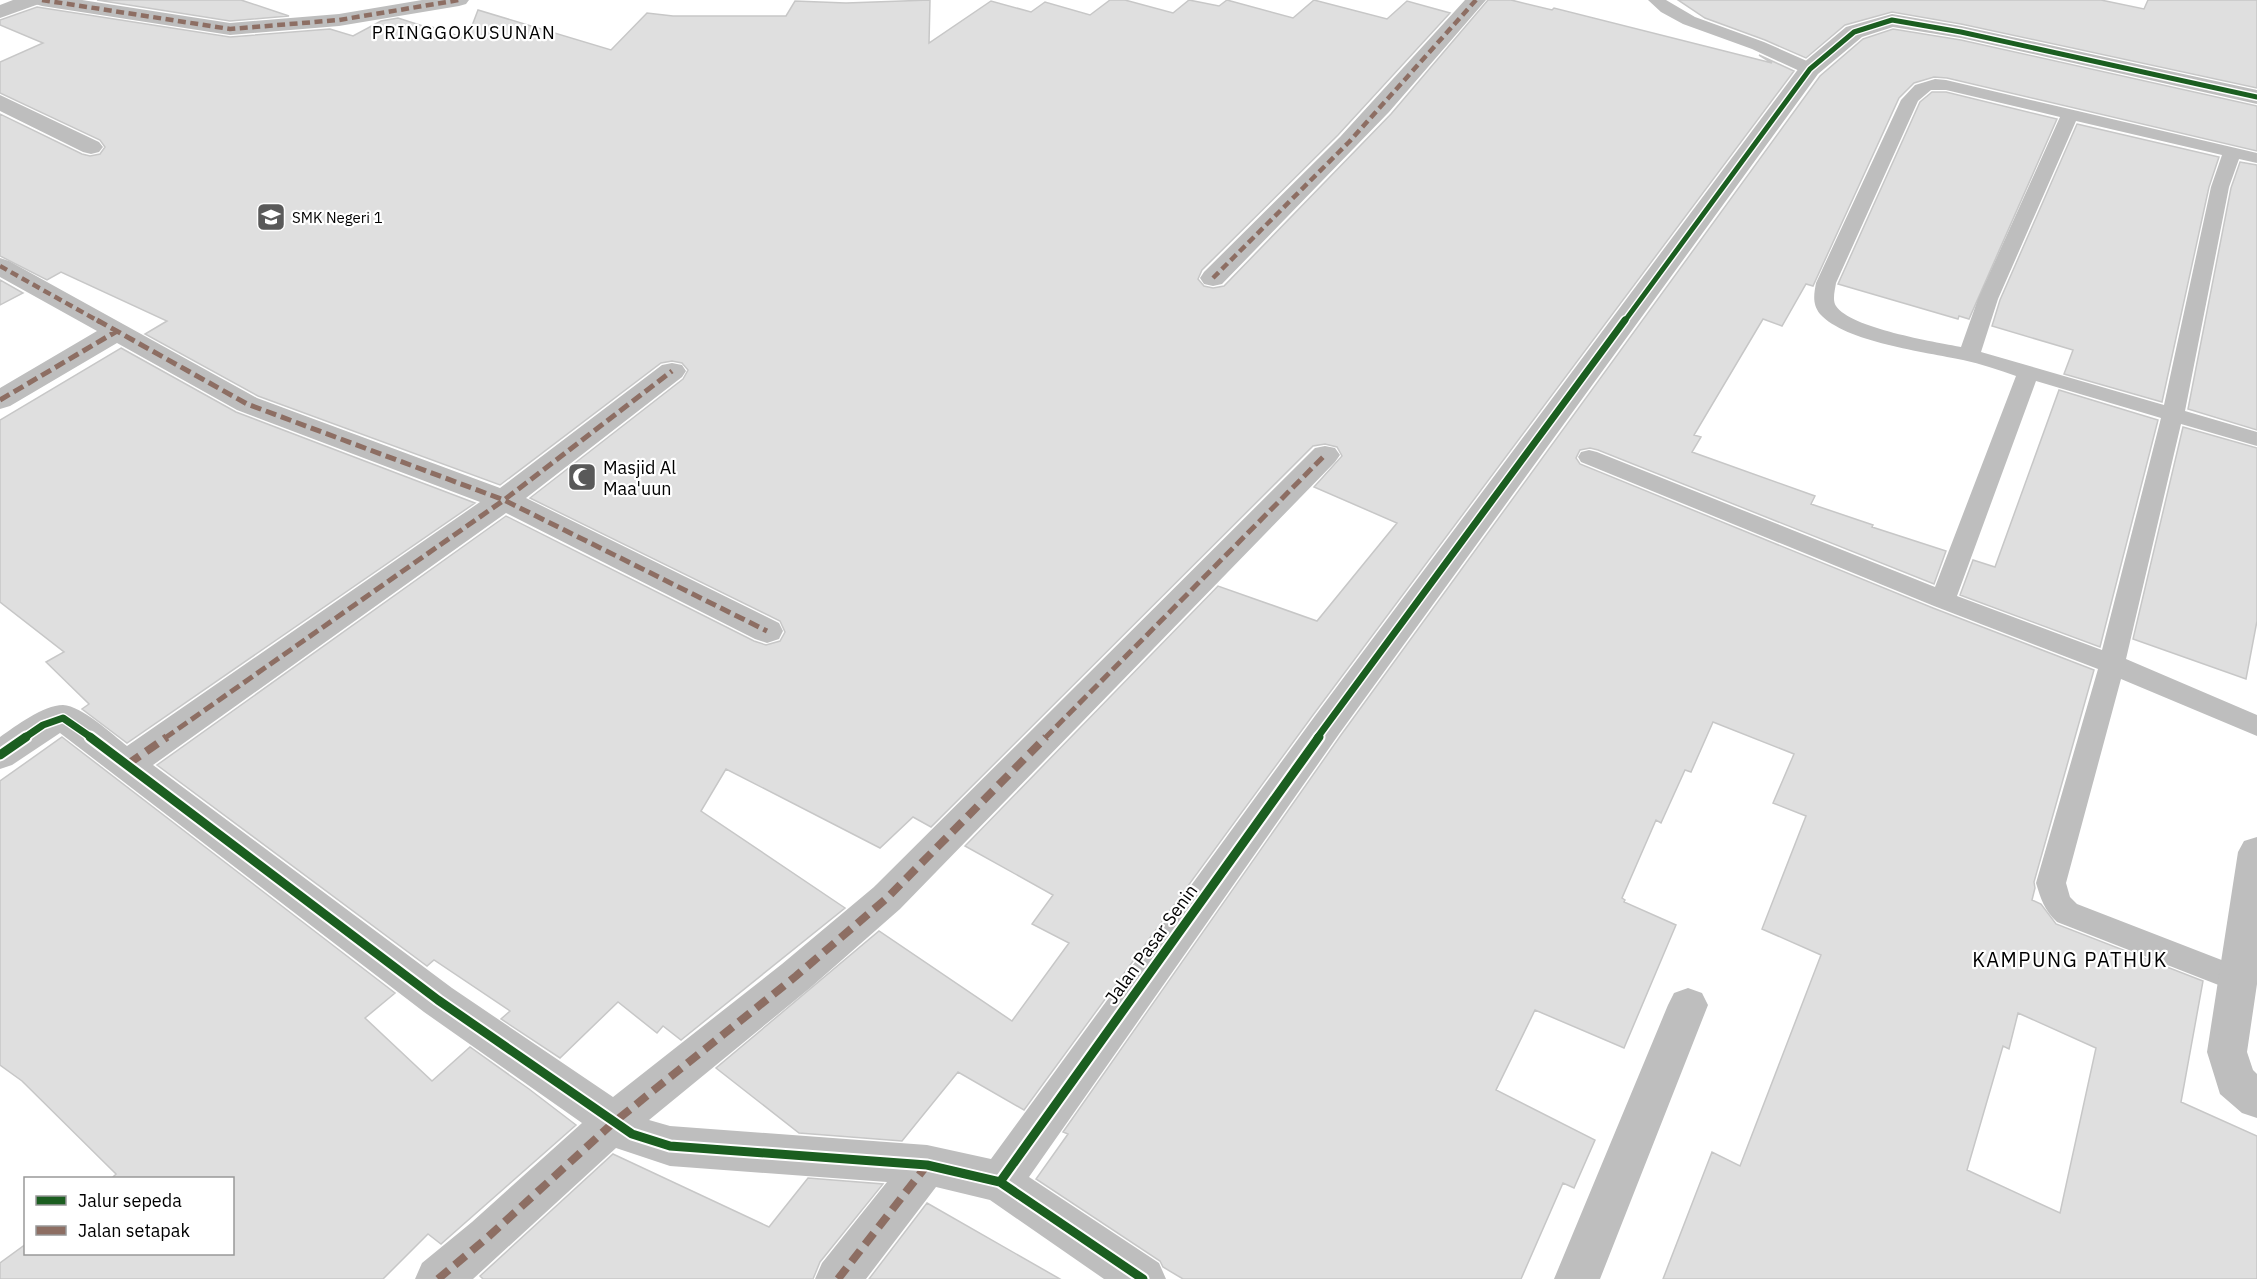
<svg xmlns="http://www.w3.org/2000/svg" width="2257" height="1279" font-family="'IBM Plex Sans',sans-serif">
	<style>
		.building { fill: #dfdfdf; stroke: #c7c7c7; stroke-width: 1.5; fill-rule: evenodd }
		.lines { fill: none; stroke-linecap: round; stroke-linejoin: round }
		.service { fill: #bebebe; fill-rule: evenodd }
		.minor { fill: #bebebe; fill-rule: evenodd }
		.tertiary { fill: #bebebe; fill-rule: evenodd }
		.quiet-far2 { stroke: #8d6e63; stroke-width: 4.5; stroke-dasharray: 8 4.5; stroke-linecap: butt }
		.quiet-far1 { stroke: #8d6e63; stroke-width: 5; stroke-dasharray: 11 5; stroke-linecap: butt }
		.quiet { stroke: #8d6e63; stroke-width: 8; stroke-dasharray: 14 8; stroke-linecap: butt }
		.cycleway-far2-casing { stroke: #fff; stroke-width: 8 }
		.cycleway-far1-casing { stroke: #fff; stroke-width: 10 }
		.cycleway-casing { stroke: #fff; stroke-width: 13 }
		.cycleway-far2 { stroke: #1b5e20; stroke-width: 5 }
		.cycleway-far1 { stroke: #1b5e20; stroke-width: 7 }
		.cycleway { stroke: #1b5e20; stroke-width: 9 }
		.labels { text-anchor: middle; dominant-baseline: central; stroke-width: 4.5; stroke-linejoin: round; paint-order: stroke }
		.far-poi-label { font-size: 15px; fill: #000; stroke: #fff; text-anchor: start }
		.far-quarter-label { font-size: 18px; letter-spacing: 1.5px; fill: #000; stroke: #fff }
		.poi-label { font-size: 18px; fill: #000; stroke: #fff; text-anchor: start }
		.street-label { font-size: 18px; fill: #000; stroke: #fff }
		.neighbourhood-label { font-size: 20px; letter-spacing: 1.5px; fill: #000; stroke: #fff }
	</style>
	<rect width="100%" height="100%" fill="#fff"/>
	<path class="building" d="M97,0H241L289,16L230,21Z
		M930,0L929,43L991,1L1031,12L1045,2L1090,15L1110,0H1125L1173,13L1189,0L1219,6L1227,0L1293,18L1314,0L1387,19L1407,1L1450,13L1338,135L1202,270L1198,279L1204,286L1213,288L1224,286L1391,114L1488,0H1511L1552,10L1554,8L1772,63L1759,55L1794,71L1313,715L1024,1110L958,1072L902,1141L799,1133L716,1068L879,931L1012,1021L1069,943L1032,924L1053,895L965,846L1218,586L1317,621L1397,523L1314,487L1342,456L1337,447L1325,444L1313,446L931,827L913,817L880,848L726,769L701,811L845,908L681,1040L663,1026L657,1033L618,1002L560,1058L501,1019L510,1011L434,960L427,966L157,765L506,516L754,641L766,645L780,641L785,632L780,621L530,498L683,379L688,370L682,363L672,361L661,363L500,485L258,396L145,334L167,321L61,272L47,280L0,256V114L82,154L90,156L100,154L105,147L100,140L0,93V62L43,43L0,25V20L37,7L230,37L330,29L353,36L381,21L398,18L426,27L429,26L467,39L478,10L611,50L647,13L673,16H786L795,1L846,3Z
		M1678,0H2101L2144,9L2148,0H2257V88L1961,24L1892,12L1845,25L1806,58L1765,40L1705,18Z
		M1893,29L1961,40L2257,106V151L1947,78L1934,77L1914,83L1899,98L1813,286L1806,284L1782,326L1763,319L1694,435L1701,437L1692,452L1815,496L1811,504L1873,525L1872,527L1946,551L1934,584L1598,450L1590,448L1580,450L1576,458L1580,464L1933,608L2094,670L2034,882L2035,888L2032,900L2041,904L2056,924L2203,981L2181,1102L2257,1136V1279H1663L1712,1152L1740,1166L1821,955L1762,929L1806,816L1773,803L1794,754L1713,722L1691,772L1685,770L1661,823L1656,820L1622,898L1625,900L1624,902L1676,925L1624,1048L1535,1010L1496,1090L1595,1140L1574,1188L1563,1183L1521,1279H1183L1163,1267L1160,1261L1036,1179L1068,1134L1063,1132L1341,735L1820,76L1863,39ZM2018,1013L2096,1048L2060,1213L1967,1170L2003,1046L2009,1049Z
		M1932,92H1946L2057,119L1969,319L1959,316L1958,319L1838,284L1920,102Z
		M2077,124L2219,157L2209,187L2162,402L2064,374L2073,350L1992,326L2000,300Z
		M2240,162L2257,165V430L2188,409L2231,188Z
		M0,280L23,293L0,305Z
		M121,348L236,412L475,503L127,743L82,709L89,704L46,662L64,652L0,602V420Z
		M2059,390L2158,420L2100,647L1960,595L1973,560L1995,567Z
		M2183,427L2257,448V621L2246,679L2133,639Z
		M62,737L395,993L365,1018L432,1081L470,1047L529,1089L576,1125L441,1244L428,1234L383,1279H0V1263L26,1244V1254H232V1179H111L116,1174L22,1081L0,1065V781Z
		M613,1154L769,1227L808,1178L883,1184L820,1262L813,1279H483L480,1276Z
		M927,1203L1060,1279H869Z"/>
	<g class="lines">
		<path class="service" d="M1648,0H1666L1695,17L1764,42L1816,65L1819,69L1816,73H1804L1752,49L1683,24L1661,12Z
			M1935,79L1946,80L2257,153V163L2239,159L2229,187L2185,411L2257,432V446L2181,424L2126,659L2257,715V736L2121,679L2066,883L2070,897L2077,904L2250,971L2254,980L2250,989L2239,993L2057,922C2044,910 2041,899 2036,883L2098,669L1934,606L1581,462L1578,457L1581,452L1589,450L1597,452L1935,587L2016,376C1999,370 1981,364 1963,360C1926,352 1845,342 1820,314C1812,304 1814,294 1816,283L1901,100L1915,85ZM1931,90H1946L2060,117L1978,299L1961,347C1935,342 1850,328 1836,306C1832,300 1835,290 1836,283L1918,101ZM2076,121L2222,155L2211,187L2164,405L1981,352L1998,299ZM2036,381L2161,418L2102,650L1957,596Z"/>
		<path class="minor" d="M32,0H82L230,23L339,14L422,0H469L466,4L459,6L339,26L230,35L42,6L35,4Z
			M1465,0H1486L1389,112L1222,284L1213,286L1204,284L1200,278L1204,272L1340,137Z
			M1892,14L1961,26L2257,90V104L1961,38L1893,27L1862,37L1818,74L1339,734L1029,1177L1159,1263L1166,1279H1104L990,1200L936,1187L866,1279H815L822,1263L887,1182L670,1166L616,1148L473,1279H415L422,1263L472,1222L582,1123L424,1012L60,733L12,765L0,769V737C16,726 43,705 63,705C82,706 113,735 127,746L480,502L237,410L117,343L10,406L0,409V388L97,331L0,277V258L9,261L257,398L500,488L662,365L672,363L682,365L686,371L682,377L526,498L779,623L783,631L779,639L767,643L755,639L506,513L153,765L452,988L613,1097L782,964L874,887L1315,448L1325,446L1335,448L1340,455L1335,462L900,909L810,988L649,1120L670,1126L927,1145L991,1159L1315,716L1802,64L1846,27Z
			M0,95L99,142L103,147L99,152L91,154L83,152L0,111Z
			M2257,837V984L2247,1052L2253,1070L2257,1074V1118L2242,1113L2220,1094L2207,1052L2238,852L2244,841Z
			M1688,988L1702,993L1708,1005L1600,1279H1554L1668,1005L1674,993Z"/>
		<path class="tertiary" d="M13,0H42L39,4L0,18V5Z"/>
		<path class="quiet-far2" d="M42,0L230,29L339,20L459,0
			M0,266L100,322
			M1213,278L1349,142L1476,0"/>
		<path class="quiet-far1" d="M97,320L247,404L504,500L767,631
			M0,400L117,331
			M165,738L504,500L672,371
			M1045,738L1325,455"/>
		<path class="quiet" d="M128,764L167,737
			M438,1279L488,1237L613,1123L796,976L887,898L1046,737
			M838,1279L927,1165"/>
		<g class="cycleway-far2-casing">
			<path id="cycleway-far2" d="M1624,322L1810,69L1854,32L1892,20L1961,32L2257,97"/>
		</g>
		<g class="cycleway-far1-casing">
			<path id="cycleway-far1" d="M24,738L43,725L63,718L92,738
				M1317,738L1625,320"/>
		</g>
		<g class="cycleway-casing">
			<path id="cycleway" d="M90,737L438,1000L632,1134L670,1146L927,1165L1000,1182L1143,1279
				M0,755L26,737
				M1000,1182L1319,737"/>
		</g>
		<use href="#cycleway-far2" class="cycleway-far2"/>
		<use href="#cycleway-far1" class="cycleway-far1"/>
		<use href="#cycleway" class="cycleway"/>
	</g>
	<defs>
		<g id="school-square" transform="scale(1.5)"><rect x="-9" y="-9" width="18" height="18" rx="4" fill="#595959" stroke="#fff"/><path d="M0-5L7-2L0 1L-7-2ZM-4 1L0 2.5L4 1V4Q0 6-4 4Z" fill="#fff"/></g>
		<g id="mosque-square" transform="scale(1.5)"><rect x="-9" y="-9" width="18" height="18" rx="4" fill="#595959" stroke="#fff"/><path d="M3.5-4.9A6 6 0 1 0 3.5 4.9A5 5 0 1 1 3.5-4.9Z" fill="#fff"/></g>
	</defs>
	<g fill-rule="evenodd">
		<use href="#school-square" x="271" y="217"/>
		<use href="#mosque-square" x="582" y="477"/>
	</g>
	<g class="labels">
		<g class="far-poi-label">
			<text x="292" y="217">SMK Negeri 1</text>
		</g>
		<g class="far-quarter-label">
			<text x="464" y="32">PRINGGOKUSUNAN</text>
		</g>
		<g class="poi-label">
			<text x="603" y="467">Masjid Al<tspan x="603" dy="21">Maa'uun</tspan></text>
		</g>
		<g class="street-label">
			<text transform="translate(1151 944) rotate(-54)">Jalan Pasar Senin</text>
		</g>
		<g class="neighbourhood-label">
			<text x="2070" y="959">KAMPUNG PATHUK</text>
		</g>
	</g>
	<rect x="24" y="1177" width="210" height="78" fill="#ffffff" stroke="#999999" stroke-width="1.5"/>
	<rect x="36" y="1196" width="30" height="9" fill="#1b5e20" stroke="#999999" stroke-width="1.5"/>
	<text x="78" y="1207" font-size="18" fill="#000000">Jalur sepeda</text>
	<rect x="36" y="1226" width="30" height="9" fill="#8d6e63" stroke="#999999" stroke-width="1.5"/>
	<text x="78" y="1237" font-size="18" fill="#000000">Jalan setapak</text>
</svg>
